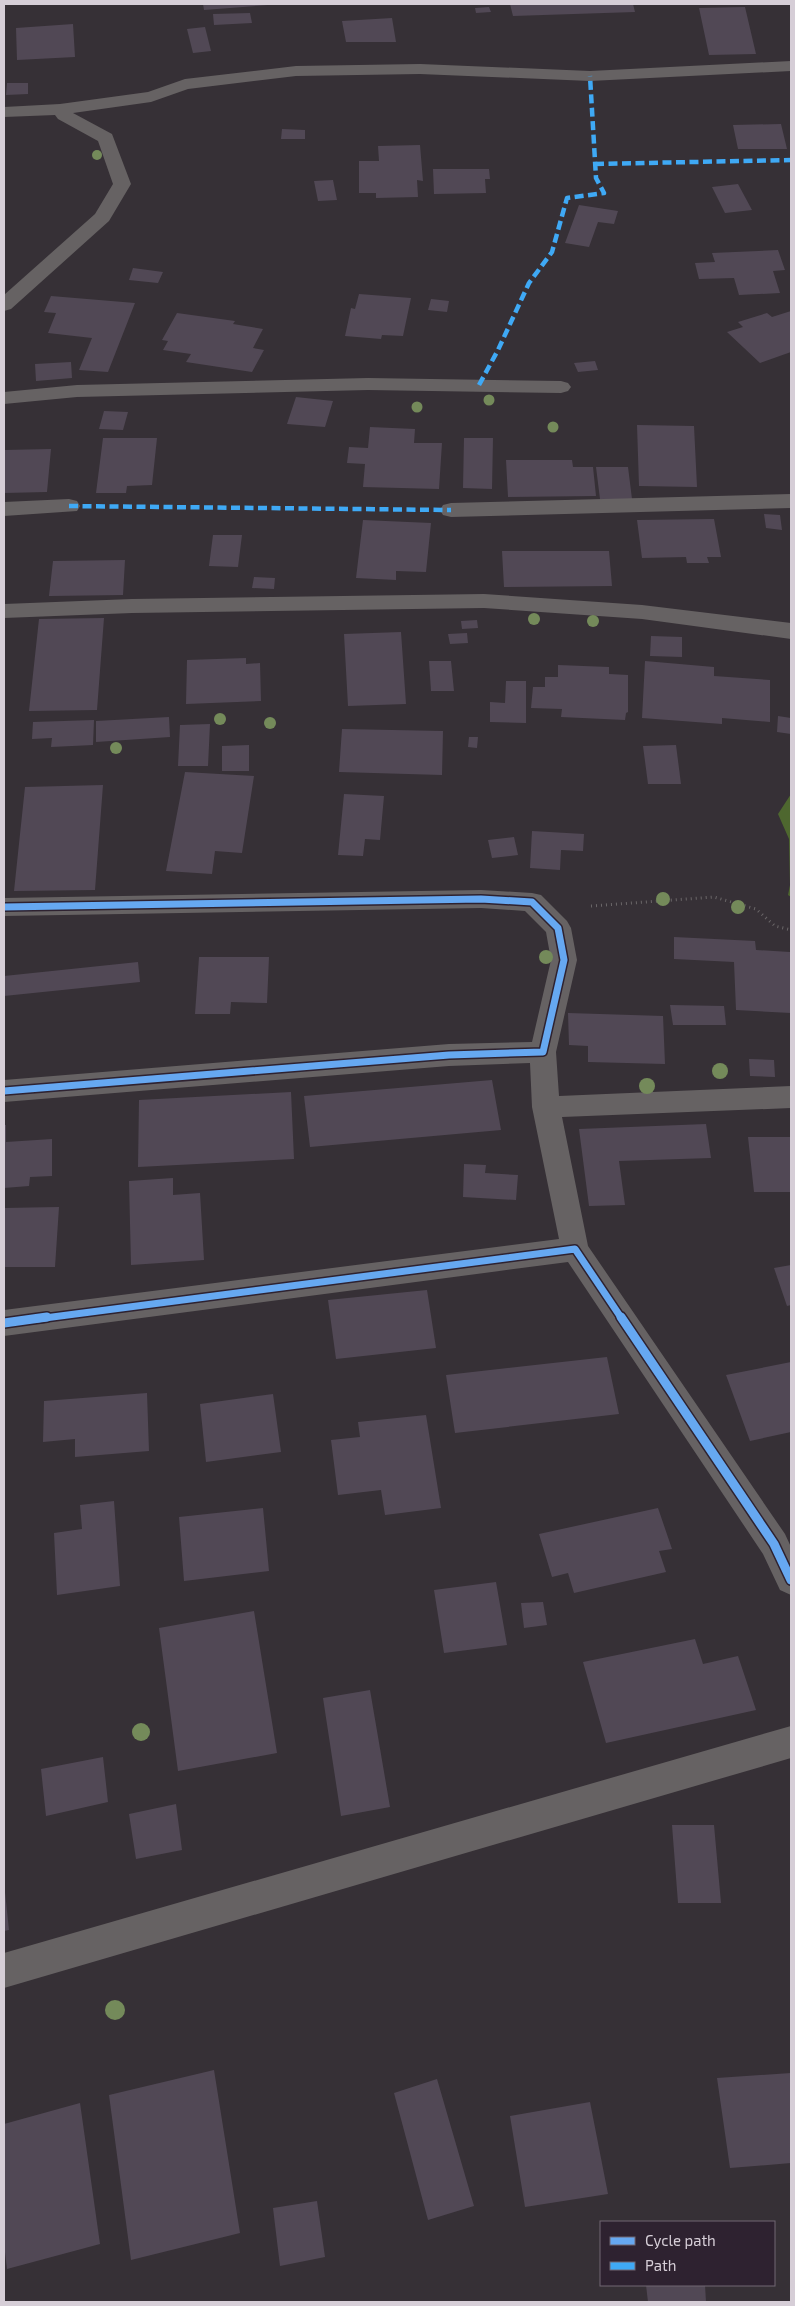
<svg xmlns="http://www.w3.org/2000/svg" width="795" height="2306" font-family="'Exo 2',sans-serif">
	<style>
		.forest { fill: #4e672f }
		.building { fill: #514855 }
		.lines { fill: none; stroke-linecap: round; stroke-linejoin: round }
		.path { stroke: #6b6769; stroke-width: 3; stroke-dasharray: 1 4; stroke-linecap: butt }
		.minor { fill: #666263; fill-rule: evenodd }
		.quiet { stroke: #3fa9f5; stroke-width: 4.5; stroke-dasharray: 9 4.5; stroke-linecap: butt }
		.cycleway-far1-casing { stroke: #2e2230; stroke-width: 10 }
		.cycleway-casing { stroke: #2e2230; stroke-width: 12 }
		.cycleway-far1 { stroke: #66a8f1; stroke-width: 7 }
		.cycleway { stroke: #66a8f1; stroke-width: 9 }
		.tree { fill: #748a5a }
	</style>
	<rect width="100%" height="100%" fill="#363036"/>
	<path class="forest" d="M791,794V897L788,895L790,885L789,839L778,814Z"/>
	<path class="building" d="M203,4H268V5L204,10Z
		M510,4H633L635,12L513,16Z
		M489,7L491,12L476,13L475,8Z
		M745,7L756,54L709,55L699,8Z
		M250,13L252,23L214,25L213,14Z
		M392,18L396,42H346L342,21Z
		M73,24L75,57L17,60L16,28Z
		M205,27L211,51L193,53L187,29Z
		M7,83H28V94L6,95Z
		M781,124L787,149H738L733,125Z
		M282,129L305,130V139H281Z
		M420,145L423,181L417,180L418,197L376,198V193H359V161H379L378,146Z
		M433,169H489L490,179H485L486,193L434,194Z
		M333,180L337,200L318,201L314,181Z
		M738,184L752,210L725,213L712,187Z
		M579,205L618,211L614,224L598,222L589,247L565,243Z
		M778,250L785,270L773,271L780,293L739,295L734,278L699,279L695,263L715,262L712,253Z
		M133,268L163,272L158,283L129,280Z
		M359,294L411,298L403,336L382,335L381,339L345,336L351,308L355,309Z
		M51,296L135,303L108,372L79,370L92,338L48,333L56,313L44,312Z
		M431,299L449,301L447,312L428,310Z
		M791,311V352L760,363L727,332L743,327L738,322L767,313L772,317Z
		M177,313L235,321L233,324L263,329L253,348L264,350L252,372L186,362L191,354L163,350L168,341L162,340Z
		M595,361L598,370L578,372L574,363Z
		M71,362L72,378L36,381L35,364Z
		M296,397L333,401L325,427L287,424Z
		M104,411L128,412L123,430L99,429Z
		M637,425L694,426L697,487L639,486Z
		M370,427L415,429L414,443H442L439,489L363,487L365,464L347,463L349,447L368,448Z
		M103,438H157L152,485L127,486L126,493H96Z
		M464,438H493L492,489L463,488Z
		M51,449L47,492L4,493V450Z
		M506,460H572L573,467H593L596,496L508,497Z
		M596,467H628L632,499H600Z
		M764,514L780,515L782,530L766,528Z
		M714,519L721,557H707L709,563H687L686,557L642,558L637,520Z
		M363,520L431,523L426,572L396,571V580L356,578Z
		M213,535H242L238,567L209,566Z
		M502,551H609L612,586L504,587Z
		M125,560L123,595L49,596L53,561Z
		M254,577L275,578L274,589L252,588Z
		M104,618L97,710L29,711L39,619Z
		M477,620L478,628L462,629L461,621Z
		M401,632L406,704L348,706L344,634Z
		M467,633L468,643L450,644L448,634Z
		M651,636L682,637V657L650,656Z
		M246,658V664L260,663L261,701L186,704L187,660Z
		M429,661H451L454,691H431Z
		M645,661L714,667V676L770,680V722L722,718V724L642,718Z
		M558,665L609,667V674L628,675V712L626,713L625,720L561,717L562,709L531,708L533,687H545V677H558Z
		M506,681H526V723L490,722V702L505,703Z
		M778,716L791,718V734L777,732Z
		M169,717L170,737L96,742V721Z
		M94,720L93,745L51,747L52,738L32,739L33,722Z
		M210,724L208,766H178L180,725Z
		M342,729L443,731L442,775L339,772Z
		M469,737H478L477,748L468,747Z
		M249,745V771H222V746Z
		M676,745L681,784H648L643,746Z
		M185,772L254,776L242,853L215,851L212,874L166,871Z
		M103,785L95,890L14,891L25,787Z
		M344,794L384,796L380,840L365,839L363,856L338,855Z
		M532,831L584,834L583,851L561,850L560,870L530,868Z
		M514,837L518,855L492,858L488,840Z
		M674,937L755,941L756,950L790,952L791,1013L736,1010L734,962L674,959Z
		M199,957H269L267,1003L231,1002L230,1014H195Z
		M138,962L140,982L4,996V976Z
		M670,1005L724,1006L726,1025H673Z
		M568,1013L663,1016L665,1064L588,1062V1046L569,1045Z
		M749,1059L774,1060L775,1077L750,1076Z
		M492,1080L501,1130L310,1147L304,1096Z
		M291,1092L294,1159L138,1167L139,1100Z
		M706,1124L711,1158L619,1161L625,1205L589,1206L579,1129Z
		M4,1125H6V1142L52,1139V1176L30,1177L29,1186L4,1188Z
		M748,1137H791V1192H754Z
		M464,1164L486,1165L485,1173L518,1175L516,1200L463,1197Z
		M173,1178V1195L200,1193L204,1260L131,1265L129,1181Z
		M59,1207L55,1267H4V1208Z
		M791,1265V1305L787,1306L774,1268Z
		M427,1290L436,1348L336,1359L328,1300Z
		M607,1357L619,1414L455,1433L446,1375Z
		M791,1362V1432L750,1441L726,1375Z
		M147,1393L149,1451L75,1457V1439L43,1442L44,1401Z
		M273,1394L281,1452L206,1462L200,1404Z
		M426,1415L441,1508L385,1515L381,1490L338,1495L331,1440L360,1437L358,1422Z
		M114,1501L120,1586L57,1595L54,1533L82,1529L80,1505Z
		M263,1508L269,1571L184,1581L179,1517Z
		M658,1508L672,1549L659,1551L666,1572L574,1593L568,1573L552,1577L539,1534Z
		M496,1582L507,1645L444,1653L434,1590Z
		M543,1602L547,1625L524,1628L521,1603Z
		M254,1611L277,1753L178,1771L159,1628Z
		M695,1639L703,1664L738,1656L756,1710L606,1743L583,1662Z
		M370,1690L390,1807L341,1816L323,1698Z
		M103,1757L108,1802L46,1816L41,1769Z
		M176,1804L182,1850L136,1859L129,1814Z
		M672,1825H714L721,1903H678Z
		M5,1892L9,1930L4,1931V1893Z
		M214,2070L240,2233L131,2260L109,2095Z
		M791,2073V2163L730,2168L717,2078Z
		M437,2079L474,2206L428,2220L394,2093Z
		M590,2102L608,2194L525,2207L510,2116Z
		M80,2103L100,2244L7,2269L4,2244V2124Z
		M317,2201L325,2257L280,2266L273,2208Z
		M646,2285H705L706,2302H648Z"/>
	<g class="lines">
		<path class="path" d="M591,906L714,897L756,909L775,926L791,930"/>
		<path class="minor" d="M791,61V71L590,81L420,74L296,76L188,89L151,102L73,113L112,134L131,184L109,221L11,309L4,311V295L95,214L113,184L98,141L58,119L55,115L4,117V107L60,104L148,92L185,79L296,66L420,64L590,71Z
			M368,378L561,381L568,383L571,387L568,391L561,393L368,390L77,397L4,404V392L77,385Z
			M791,494V508L451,517L443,515L440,510L443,505L451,503Z
			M69,499L77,501L80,506L77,511L4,516V502Z
			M484,594L642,605L791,623V639L642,619L484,608L132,613L4,618V604L132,599Z
			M481,890L532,893L541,895L567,921L571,928L577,960L556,1052L559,1096L791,1086V1108L562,1117L588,1246L785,1534L791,1547V1595L780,1590L763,1554L568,1262L4,1336V1310L559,1239L532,1107L530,1063L449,1066L4,1102V1080L449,1044L532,1042L551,960L546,932L525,911L481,908L4,916V898Z
			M791,1726V1758L4,1988V1953Z"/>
		<path class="quiet" d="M595,164L791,160
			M479,385L498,350L529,283L552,252L567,198L604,193L596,178L590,76
			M69,506L451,510"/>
		<g class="cycleway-far1-casing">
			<path id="cycleway-far1" d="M4,907L481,899L532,902L558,928L564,960L543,1052L449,1055L4,1091
				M37,1319L575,1249L622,1319"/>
		</g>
		<g class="cycleway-casing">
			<path id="cycleway" d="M621,1317L774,1544L791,1580
				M4,1323L47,1317"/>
		</g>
		<use href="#cycleway-far1" class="cycleway-far1"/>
		<use href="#cycleway" class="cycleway"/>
	</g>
	<g class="tree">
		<circle cx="97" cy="155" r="5"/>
		<circle cx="489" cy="400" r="5.5"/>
		<circle cx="417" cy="407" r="5.5"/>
		<circle cx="553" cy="427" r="5.5"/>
		<circle cx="534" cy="619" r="6"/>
		<circle cx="593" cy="621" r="6"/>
		<circle cx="220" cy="719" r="6"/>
		<circle cx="270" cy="723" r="6"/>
		<circle cx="116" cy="748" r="6"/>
		<circle cx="663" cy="899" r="7"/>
		<circle cx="738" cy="907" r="7"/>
		<circle cx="546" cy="957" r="7"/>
		<circle cx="720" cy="1071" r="8"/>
		<circle cx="647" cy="1086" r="8"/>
		<circle cx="141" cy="1732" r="9"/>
		<circle cx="115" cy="2010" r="10"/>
	</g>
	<rect width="795" height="2306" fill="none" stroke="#d6ced7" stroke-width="10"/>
	<rect x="600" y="2221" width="175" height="65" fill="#2e2230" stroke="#716773"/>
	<rect x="610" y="2237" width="25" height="8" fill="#66a8f1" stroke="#716773"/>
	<text x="645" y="2246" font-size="15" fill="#d6ced7">Cycle path</text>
	<rect x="610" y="2262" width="25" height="8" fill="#3fa9f5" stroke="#716773"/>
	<text x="645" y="2271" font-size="15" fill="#d6ced7">Path</text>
</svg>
